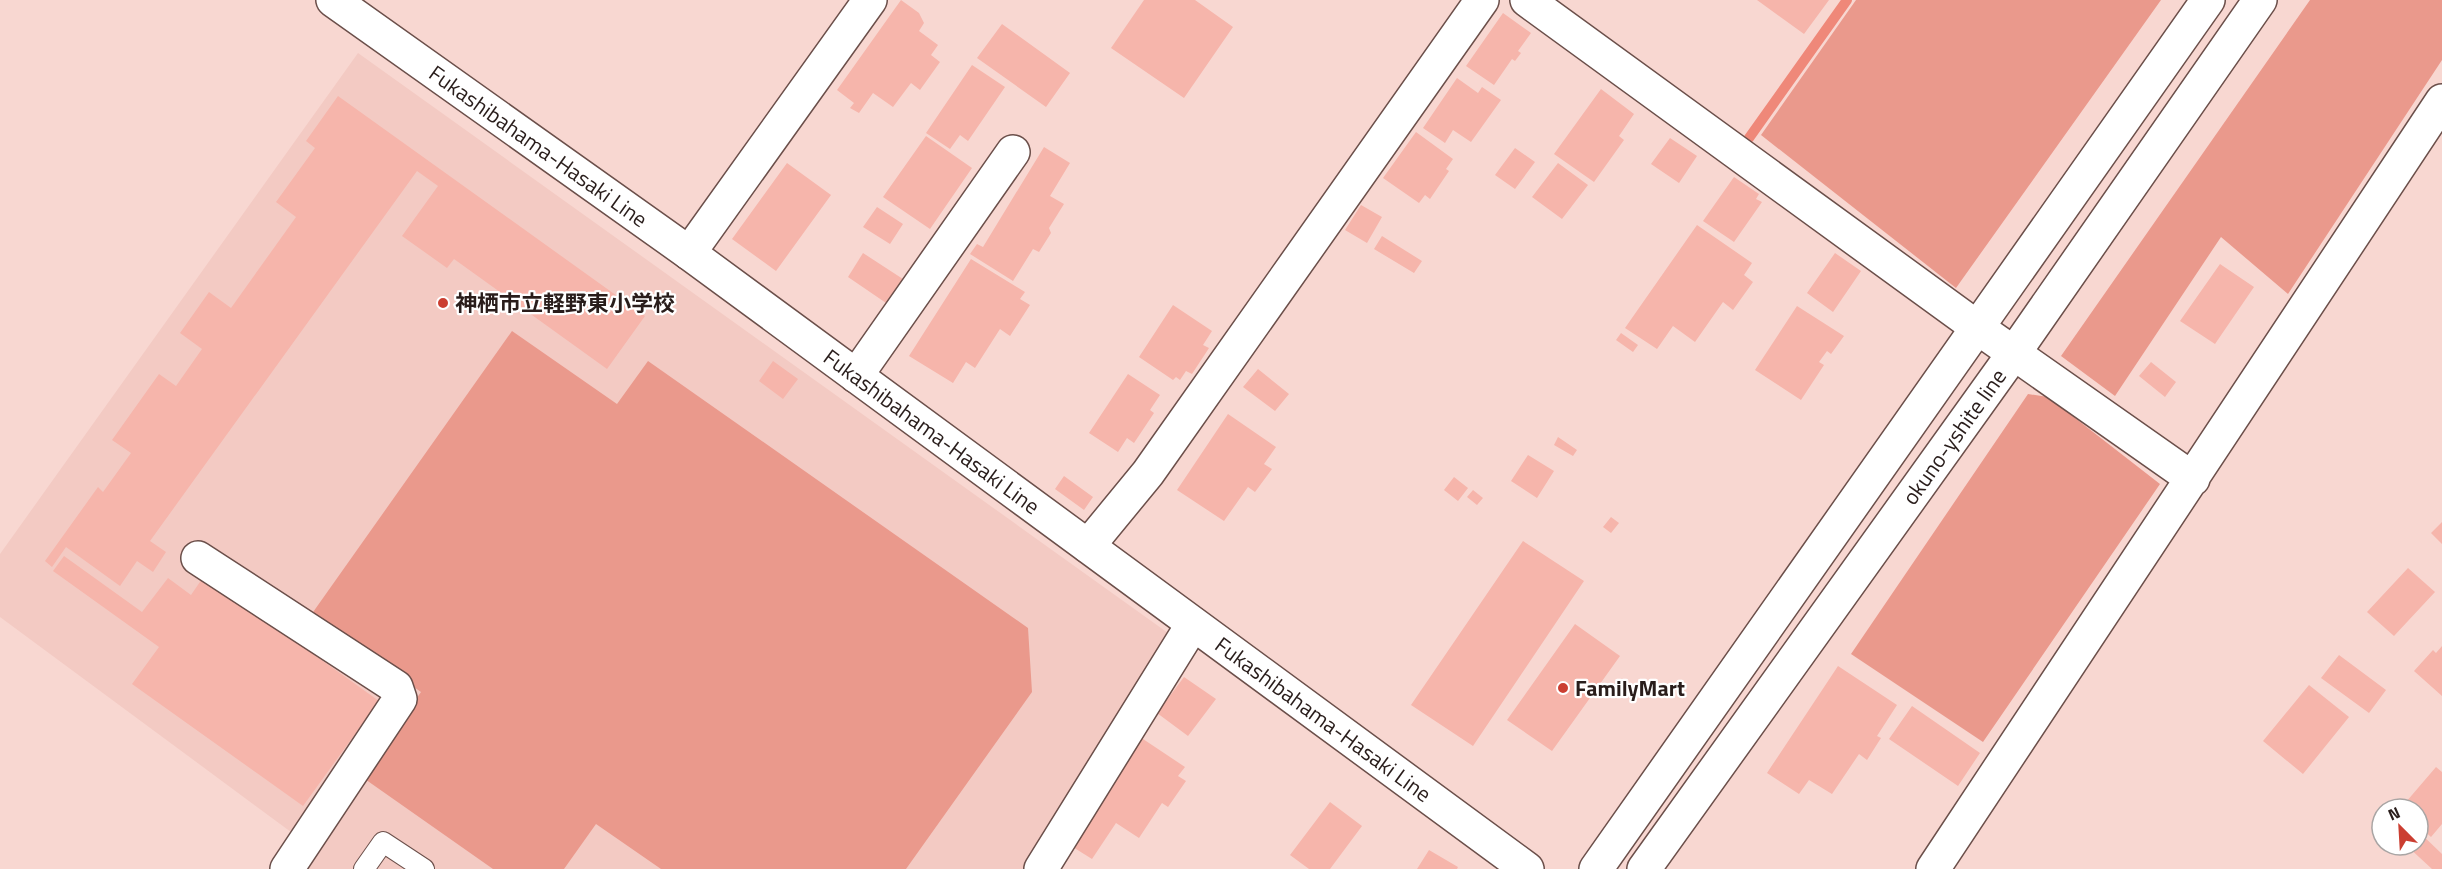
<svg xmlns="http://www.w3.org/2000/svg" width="2442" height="869" font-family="'Titillium Web','Noto Sans JP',sans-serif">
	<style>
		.built { fill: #f3cac3 }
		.green { fill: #ea998c }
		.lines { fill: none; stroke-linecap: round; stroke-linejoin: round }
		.stream { stroke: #ef8879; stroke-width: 10 }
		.building { fill: #f6b5ab }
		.service-casing { stroke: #6b4f4a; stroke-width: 22 }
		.minor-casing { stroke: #6b4f4a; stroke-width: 36 }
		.secondary-casing { stroke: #6b4f4a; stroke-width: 36 }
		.service { stroke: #fff; stroke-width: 20 }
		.minor { stroke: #fff; stroke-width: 33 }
		.secondary { stroke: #fff; stroke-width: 33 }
		.poi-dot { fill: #cb3e31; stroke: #fff; stroke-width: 2 }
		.labels { text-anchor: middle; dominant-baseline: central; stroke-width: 4.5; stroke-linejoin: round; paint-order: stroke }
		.street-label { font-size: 22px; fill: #291d1b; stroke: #fff }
		.poi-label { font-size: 22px; font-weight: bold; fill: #291d1b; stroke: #fff; text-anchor: start }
	</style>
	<rect width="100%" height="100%" fill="#f8d7d1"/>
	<path class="built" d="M358,53L1168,633L1024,869H301L314,849L0,617V554Z"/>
	<path class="green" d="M1856,0H2161L1956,288L1761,135Z
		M2310,0H2442V60L2288,294L2221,237L2115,396L2061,356Z
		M512,331L617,404L648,361L1028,628L1032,692L906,869H661L596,824L564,869H493L362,777L421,692L311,615Z
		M2028,394L2048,397L2160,484L1983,742L1851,654Z"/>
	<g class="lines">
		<path class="stream" d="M1749,138L1847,0"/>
	</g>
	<path class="building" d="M901,0L919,13L924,23L919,31L938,45L931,55L940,62L920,90L911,83L893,107L873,93L859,113L850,108L854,103L837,90Z
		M1144,0H1195L1233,27L1184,98L1111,48Z
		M1757,0H1829L1804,34Z
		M1503,13L1531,33L1518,51L1521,53L1515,61L1512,59L1494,85L1466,66Z
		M1002,24L1070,73L1046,107L977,58Z
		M972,65L1005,87L968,141L960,135L950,149L926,133Z
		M1457,78L1478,93L1482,87L1501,100L1471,142L1453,130L1445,143L1423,128Z
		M1601,89L1634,114L1619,136L1624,140L1594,182L1554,154Z
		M338,96L645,316L607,369L454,259L447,268L402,236L438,186L417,171L150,541L166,552L153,572L137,561L120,586L66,547L52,567L45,561L98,487L103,492L131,453L112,440L159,374L176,386L202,349L180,333L209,292L231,308L296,217L276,202L315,148L306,141Z
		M1416,132L1453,159L1446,169L1449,171L1430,199L1425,195L1419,203L1383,178Z
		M926,136L972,168L930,229L883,197Z
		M1670,138L1697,156L1679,183L1651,164Z
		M1044,147L1070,163L1050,196L1064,204L1049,228L1051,233L1039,252L1033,249L1013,281L970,254L977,244L983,247Z
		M1515,148L1535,162L1515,189L1495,175Z
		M787,163L831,195L776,271L732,239Z
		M1558,163L1588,185L1562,219L1532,197Z
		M1734,177L1759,194L1756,199L1762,202L1734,242L1703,221Z
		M1361,205L1382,217L1367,243L1345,230Z
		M877,207L903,224L890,244L863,227Z
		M1697,225L1752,263L1744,275L1753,282L1733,310L1723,302L1695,342L1673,326L1657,349L1625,328Z
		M1382,236L1422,261L1414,273L1374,249Z
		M863,253L906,281L889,305L848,277Z
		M1835,253L1861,271L1833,312L1807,293Z
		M971,259L1025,292L1020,299L1030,305L1010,336L1000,329L975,368L966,362L953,383L909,356Z
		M2220,264L2254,287L2215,344L2180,321Z
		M1173,305L1212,331L1203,345L1209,348L1192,374L1186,371L1180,380L1176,377L1173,380L1139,357Z
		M1797,306L1844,336L1831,354L1827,351L1819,362L1824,365L1801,400L1755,370Z
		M1621,333L1638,345L1633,352L1616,340Z
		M773,361L798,379L783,399L759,381Z
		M2151,362L2176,382L2165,397L2139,376Z
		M1258,369L1289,394L1275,411L1243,387Z
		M1128,374L1160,395L1150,410L1154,413L1134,443L1127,438L1118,452L1089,433Z
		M1228,414L1276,447L1264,464L1272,469L1255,492L1248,487L1224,521L1177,490Z
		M1558,437L1577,450L1573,456L1554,445Z
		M1528,455L1554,471L1537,498L1511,481Z
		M1064,476L1093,497L1084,510L1055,489Z
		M1454,477L1468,488L1458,501L1444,490Z
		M1473,490L1483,498L1477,505L1467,497Z
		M1611,517L1619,523L1611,533L1603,527Z
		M2442,522V544L2431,533Z
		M1523,541L1584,581L1473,746L1411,705Z
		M64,556L142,612L168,578L191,595L204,576L379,701L303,806L132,684L159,647L53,571Z
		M2408,568L2435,592L2394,636L2367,612Z
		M1575,624L1620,656L1552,751L1507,720Z
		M2442,646V696L2414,671L2433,650L2436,653Z
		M2339,655L2386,690L2369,713L2321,678Z
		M1838,666L1897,705L1877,736L1881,738L1867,760L1859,754L1832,794L1809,780L1799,794L1767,773Z
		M1184,677L1216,699L1188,736L1157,713Z
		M2309,685L2349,717L2303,774L2263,741Z
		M1912,706L1980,753L1958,786L1889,739Z
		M1140,737L1185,767L1178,776L1186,781L1168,807L1162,803L1139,838L1116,823L1092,859L1068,844Z
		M2436,767L2442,772V824L2431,837L2418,825V809H2400Z
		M1330,802L1362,826L1330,869H1309L1290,855Z
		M2418,831L2442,854V869H2432L2406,845H2418Z
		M1429,850L1458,867L1457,869H1417Z"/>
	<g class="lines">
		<g class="service-casing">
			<path id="service" d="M364,869L383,842L424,869"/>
		</g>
		<g class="minor-casing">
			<path id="minor" d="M1527,0L1978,328L2193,479
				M689,253L870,0
				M856,376L1013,152
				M1088,546L1148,473L1482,0
				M198,558L396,687L400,699L287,869
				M1041,869L1193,624
				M1933,869L2442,101"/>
		</g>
		<g class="secondary-casing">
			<g id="secondary">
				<path id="s1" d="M333,0L689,253L1527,869"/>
				<path d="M1596,869L2208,0"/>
				<path id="s2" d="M1644,869L2014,353L2260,0"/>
			</g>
		</g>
		<use href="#service" class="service"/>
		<use href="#minor" class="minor"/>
		<use href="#secondary" class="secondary"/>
	</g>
	<g class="poi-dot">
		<circle cx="443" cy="303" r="6"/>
		<circle cx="1563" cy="688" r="6"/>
	</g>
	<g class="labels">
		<g class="street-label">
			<text stroke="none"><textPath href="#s1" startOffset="252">Fukashibahama-Hasaki Line</textPath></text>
			<text stroke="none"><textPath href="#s1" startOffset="738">Fukashibahama-Hasaki Line</textPath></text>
			<text stroke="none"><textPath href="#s2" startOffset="532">okuno-yshite line</textPath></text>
			<text stroke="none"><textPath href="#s1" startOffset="1224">Fukashibahama-Hasaki Line</textPath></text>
		</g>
		<g class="poi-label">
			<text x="455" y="303">神栖市立軽野東小学校</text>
			<text x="1575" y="688">FamilyMart</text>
		</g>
	</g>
	<g transform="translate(2400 827) rotate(336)"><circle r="28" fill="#ffffff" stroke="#a9a5a4" stroke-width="1.5"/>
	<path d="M0-4.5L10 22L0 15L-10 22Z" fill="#cb3e31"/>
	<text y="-9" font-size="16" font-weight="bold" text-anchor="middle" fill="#291d1b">N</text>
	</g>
</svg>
